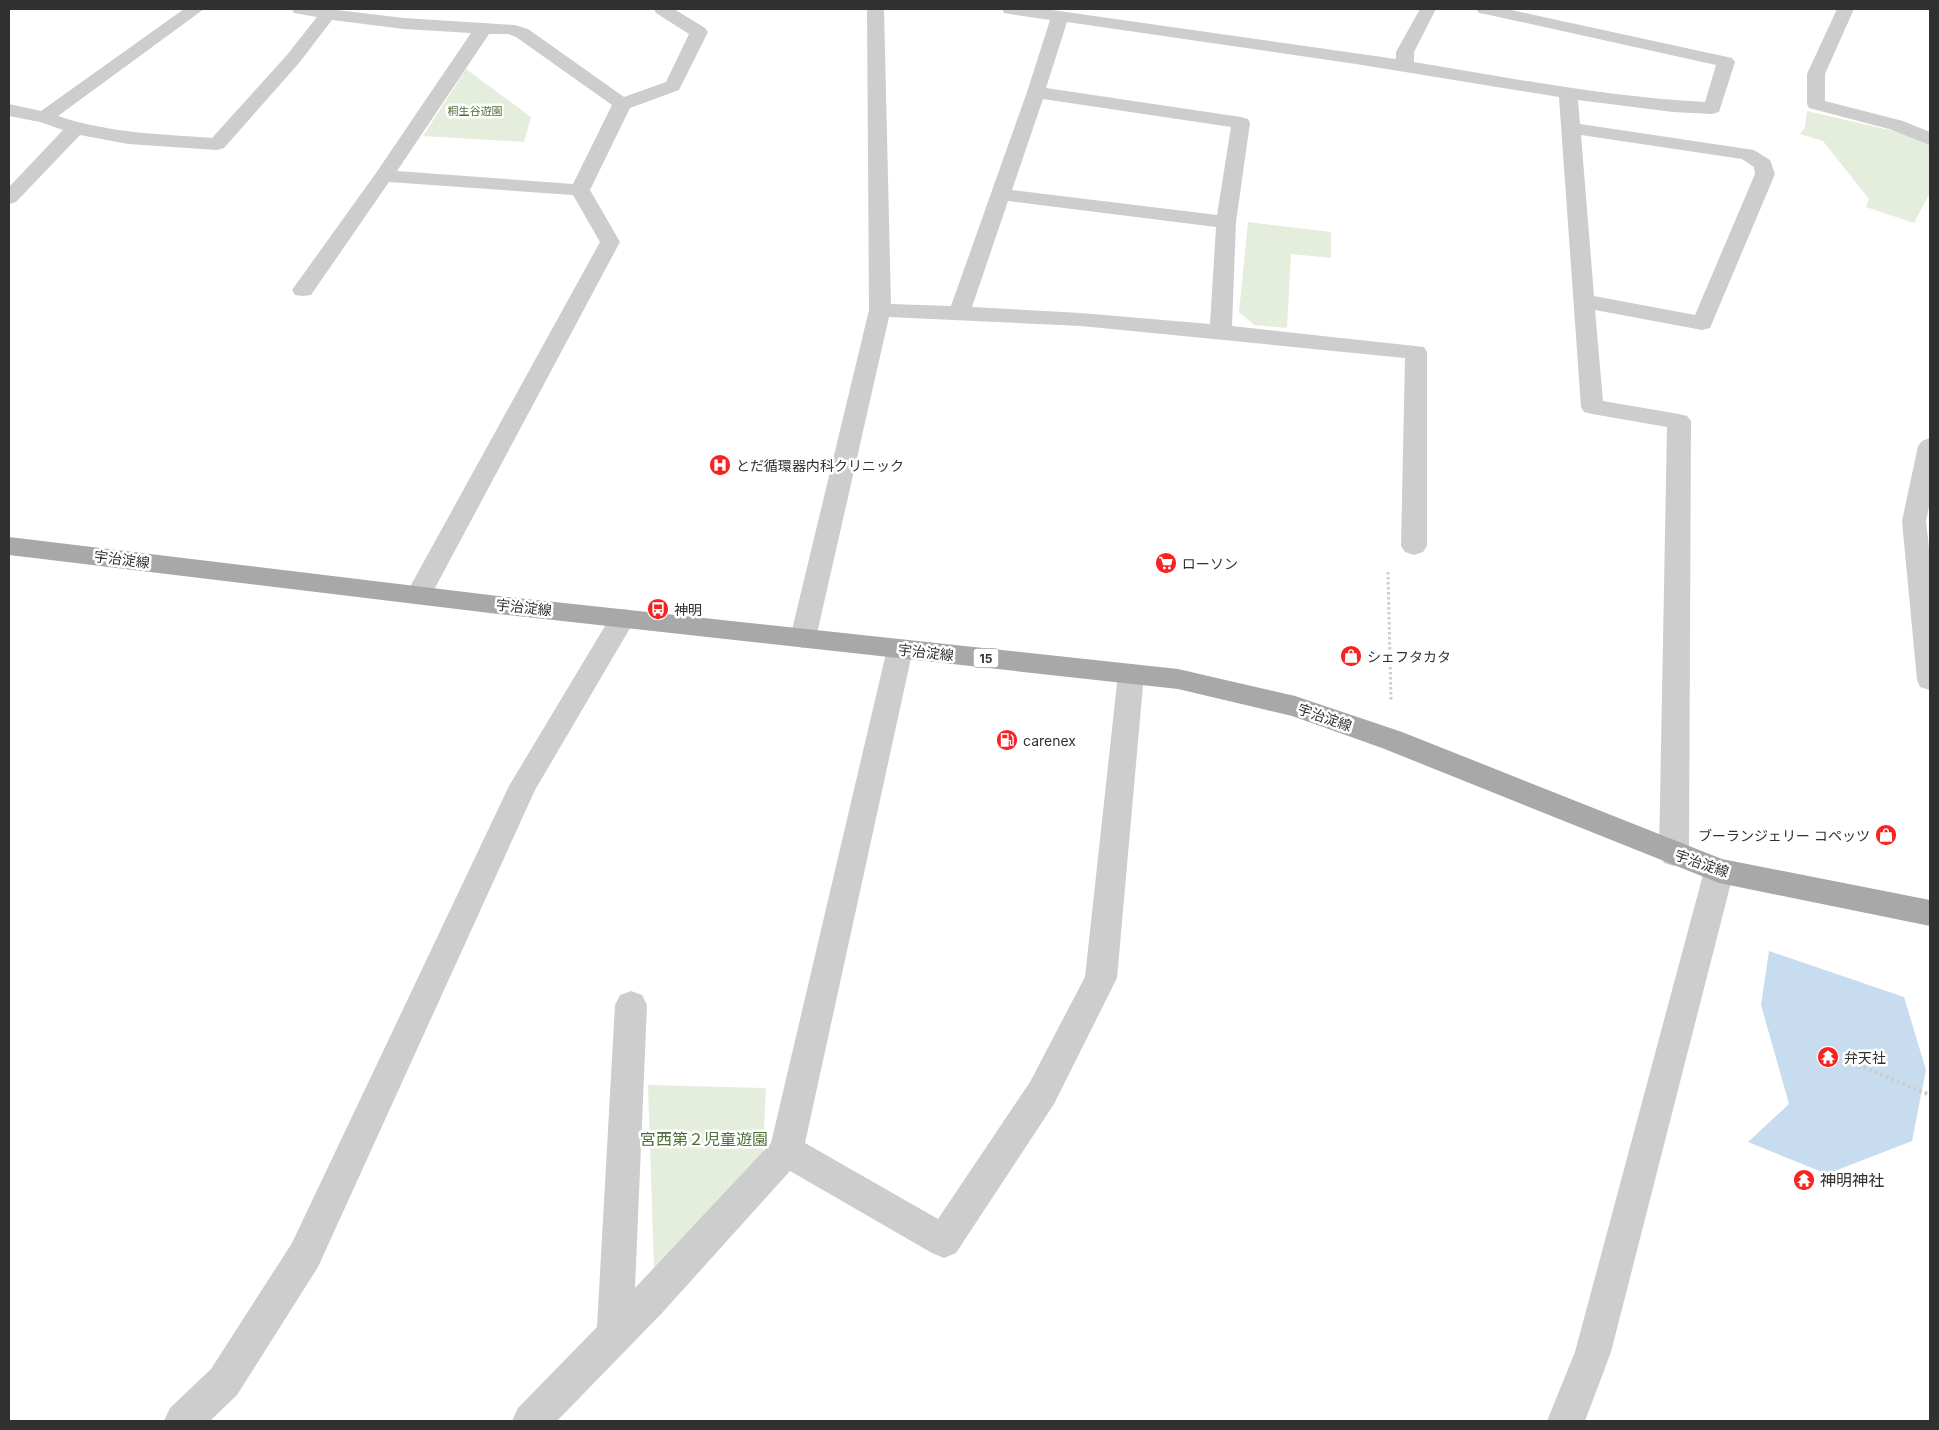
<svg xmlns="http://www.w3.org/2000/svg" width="1939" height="1430" font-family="Inter,'Noto Sans JP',sans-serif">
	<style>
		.green { fill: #e5eedc }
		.water { fill: #c7ddef }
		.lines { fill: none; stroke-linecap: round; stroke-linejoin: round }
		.path-far1 { stroke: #cdcdcd; stroke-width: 3; stroke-dasharray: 2.5 2.5; stroke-linecap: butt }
		.path { stroke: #cdcdcd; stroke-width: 4; stroke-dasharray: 3 3; stroke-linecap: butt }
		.minor { fill: #cdcdcd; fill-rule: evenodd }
		.primary { fill: #a8a8a8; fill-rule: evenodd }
		.labels { text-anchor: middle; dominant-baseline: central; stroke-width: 5; stroke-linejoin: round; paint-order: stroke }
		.far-park-label { font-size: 11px; fill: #4e7038; stroke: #fff }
		.shield { fill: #fff; stroke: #6e6e6e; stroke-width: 1 }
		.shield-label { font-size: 12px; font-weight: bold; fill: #303030 }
		.poi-label { font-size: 14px; fill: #303030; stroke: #fff; text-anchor: start }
		.street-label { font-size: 14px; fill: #303030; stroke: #fff }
		.near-park-label { font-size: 16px; fill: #4e7038; stroke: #fff }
		.near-poi-label { font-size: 16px; fill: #303030; stroke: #fff; text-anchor: start }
	</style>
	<rect width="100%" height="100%" fill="#fff"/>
	<path class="green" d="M466,69L531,117L524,142L423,136Z
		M1807,111L1898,132L1930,144V193L1914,223L1866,207L1869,199L1823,141L1800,134L1805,127Z
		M1248,222L1331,232V258L1291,254L1287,328L1254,325L1239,312Z
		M648,1085L766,1088L763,1154L654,1269Z"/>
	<path class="water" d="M1769,951L1904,997L1926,1070L1912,1141L1827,1174L1748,1142L1789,1104L1761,1005Z"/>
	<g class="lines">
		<path class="path-far1" d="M1388,572L1391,700"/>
		<path class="path" d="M1858,1065L1930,1095"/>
		<path class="minor" d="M184,9H204L58,116C108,133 160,134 212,138L287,55L317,17L294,13L292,9H328L404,18L515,25L528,29L624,97L666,82L689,34L656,13L654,9H674L705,28L708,32L679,90L630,108L590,190L620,242L428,601L419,603L410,601L406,594L600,242L573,195L389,182L311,295L303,296L295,295L292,290L376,173L471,33L404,29L332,20L299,63L224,148L217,150L128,144L80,135L16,202L9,204V187L63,130L40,122L9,116V104L41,111ZM489,34H508L516,37L612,105L573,184L397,171Z
			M867,9H884L891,304L951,306L1027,92L1050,20L1010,14L1004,13L1002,9H1045L1396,59V52L1420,9H1436L1414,52V62C1511,78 1606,97 1705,102L1716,65L1485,14L1479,13L1476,9H1507L1732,58L1735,62L1719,112L1712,114L1673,112L1578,100L1580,124L1754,150L1770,160L1775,174L1710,328L1702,330L1595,310L1603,401L1679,414L1687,416L1691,421L1689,854L1684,863L1674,866L1664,863L1659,854L1667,427L1592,414L1584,412L1581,407L1559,97L1356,64L1067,22L1046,88L1241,117L1248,119L1250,123L1236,222L1232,326L1424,347L1427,352V546L1423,552L1414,555L1405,552L1401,546L1405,358L1081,326L889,317L816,638L812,645L803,648L794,645L790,638L869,310ZM1043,99L1231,127L1217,215L1012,190ZM1581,135L1742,159L1754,167L1755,174L1695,315L1594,296ZM1008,201L1216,227L1210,324L1081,313L972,307Z
			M1837,9H1854L1825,74V101L1903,121L1930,132V145L1889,129L1809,108L1807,104V74Z
			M1930,438V502L1926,521L1930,557V690L1920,687L1917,680L1902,521L1918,446L1922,441Z
			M623,609L632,611L636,618L535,790L318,1267L237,1395L210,1421H164L170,1408L211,1369L292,1243L509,786L614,611Z
			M900,639L909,642L913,649L805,1143L938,1219L1030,1082L1085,977L1118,674L1121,667L1131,664L1141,667L1144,674L1117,978L1054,1104L956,1253L944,1258L932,1253L790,1171L662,1313L557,1421H512L518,1408L597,1327L615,1005L620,995L631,991L642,995L647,1005L635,1288L771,1143L887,649L891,642Z
			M1719,859L1730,862L1734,871L1611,1352L1585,1421H1547L1575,1352L1704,871L1708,862Z"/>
		<path class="primary" d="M9,537L498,596L1178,669L1295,696L1402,732L1722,859L1930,900V926L1719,883L1382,748L1292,716L1178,689L498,614L9,555Z"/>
	</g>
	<defs>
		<g id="hospital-disc" transform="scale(1.125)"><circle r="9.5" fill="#f62323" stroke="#fff"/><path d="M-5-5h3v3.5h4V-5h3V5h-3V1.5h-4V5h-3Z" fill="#fff"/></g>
		<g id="supermarket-disc" transform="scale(1.125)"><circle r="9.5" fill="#f62323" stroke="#fff"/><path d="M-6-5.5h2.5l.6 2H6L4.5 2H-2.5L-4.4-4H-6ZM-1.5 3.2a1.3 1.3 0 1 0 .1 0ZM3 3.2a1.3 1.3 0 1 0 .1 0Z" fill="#fff"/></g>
		<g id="bus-disc" transform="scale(1.125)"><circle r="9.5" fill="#f62323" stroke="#fff"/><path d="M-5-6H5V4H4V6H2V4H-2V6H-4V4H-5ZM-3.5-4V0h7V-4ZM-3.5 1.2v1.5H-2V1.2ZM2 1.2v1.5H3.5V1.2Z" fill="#fff"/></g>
		<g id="shop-disc" transform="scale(1.125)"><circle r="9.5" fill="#f62323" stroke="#fff"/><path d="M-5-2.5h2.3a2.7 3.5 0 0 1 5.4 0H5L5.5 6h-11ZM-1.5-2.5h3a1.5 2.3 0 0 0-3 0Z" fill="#fff"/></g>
		<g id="fuel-disc" transform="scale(1.125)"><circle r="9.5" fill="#f62323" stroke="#fff"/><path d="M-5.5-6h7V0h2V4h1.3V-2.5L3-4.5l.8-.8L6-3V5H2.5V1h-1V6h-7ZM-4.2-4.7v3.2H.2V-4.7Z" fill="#fff"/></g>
		<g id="temple-disc" transform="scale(1.125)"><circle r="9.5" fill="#f62323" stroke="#fff"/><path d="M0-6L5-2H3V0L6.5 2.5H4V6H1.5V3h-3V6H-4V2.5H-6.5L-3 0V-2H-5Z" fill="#fff"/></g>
	</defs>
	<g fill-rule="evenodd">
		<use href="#hospital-disc" x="720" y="465"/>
		<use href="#supermarket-disc" x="1166" y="563"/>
		<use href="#bus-disc" x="658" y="609"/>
		<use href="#shop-disc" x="1351" y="656"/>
		<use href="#fuel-disc" x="1007" y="740"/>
		<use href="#shop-disc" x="1886" y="835"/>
		<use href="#temple-disc" x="1828" y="1057"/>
		<use href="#temple-disc" x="1804" y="1180"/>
	</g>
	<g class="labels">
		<g class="far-park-label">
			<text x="475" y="111">桐生谷遊園</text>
		</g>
		<rect class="shield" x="973.5" y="648.5" width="25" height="19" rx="4"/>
		<g class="shield-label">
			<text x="986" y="658">15</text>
		</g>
		<g class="poi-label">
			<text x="736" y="465">とだ循環器内科クリニック</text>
			<text x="1182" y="563">ローソン</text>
			<text x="674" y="609">神明</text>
			<text x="1367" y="656">シェフタカタ</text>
			<text x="1023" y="740">carenex</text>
			<text x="1870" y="835" text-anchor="end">ブーランジェリー コペッツ</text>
			<text x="1844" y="1057">弁天社</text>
		</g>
		<g class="street-label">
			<text transform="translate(122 559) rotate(7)">宇治淀線</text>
			<text transform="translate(524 607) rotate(6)">宇治淀線</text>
			<text transform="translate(926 652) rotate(6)">宇治淀線</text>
			<text transform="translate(1325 717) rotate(19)">宇治淀線</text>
			<text transform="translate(1702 863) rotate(19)">宇治淀線</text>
		</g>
		<g class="near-park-label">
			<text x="704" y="1139">宮西第２児童遊園</text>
		</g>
		<g class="near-poi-label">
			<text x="1820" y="1180">神明神社</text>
		</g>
	</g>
	<rect width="1939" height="1430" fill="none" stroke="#303030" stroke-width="20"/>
</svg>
